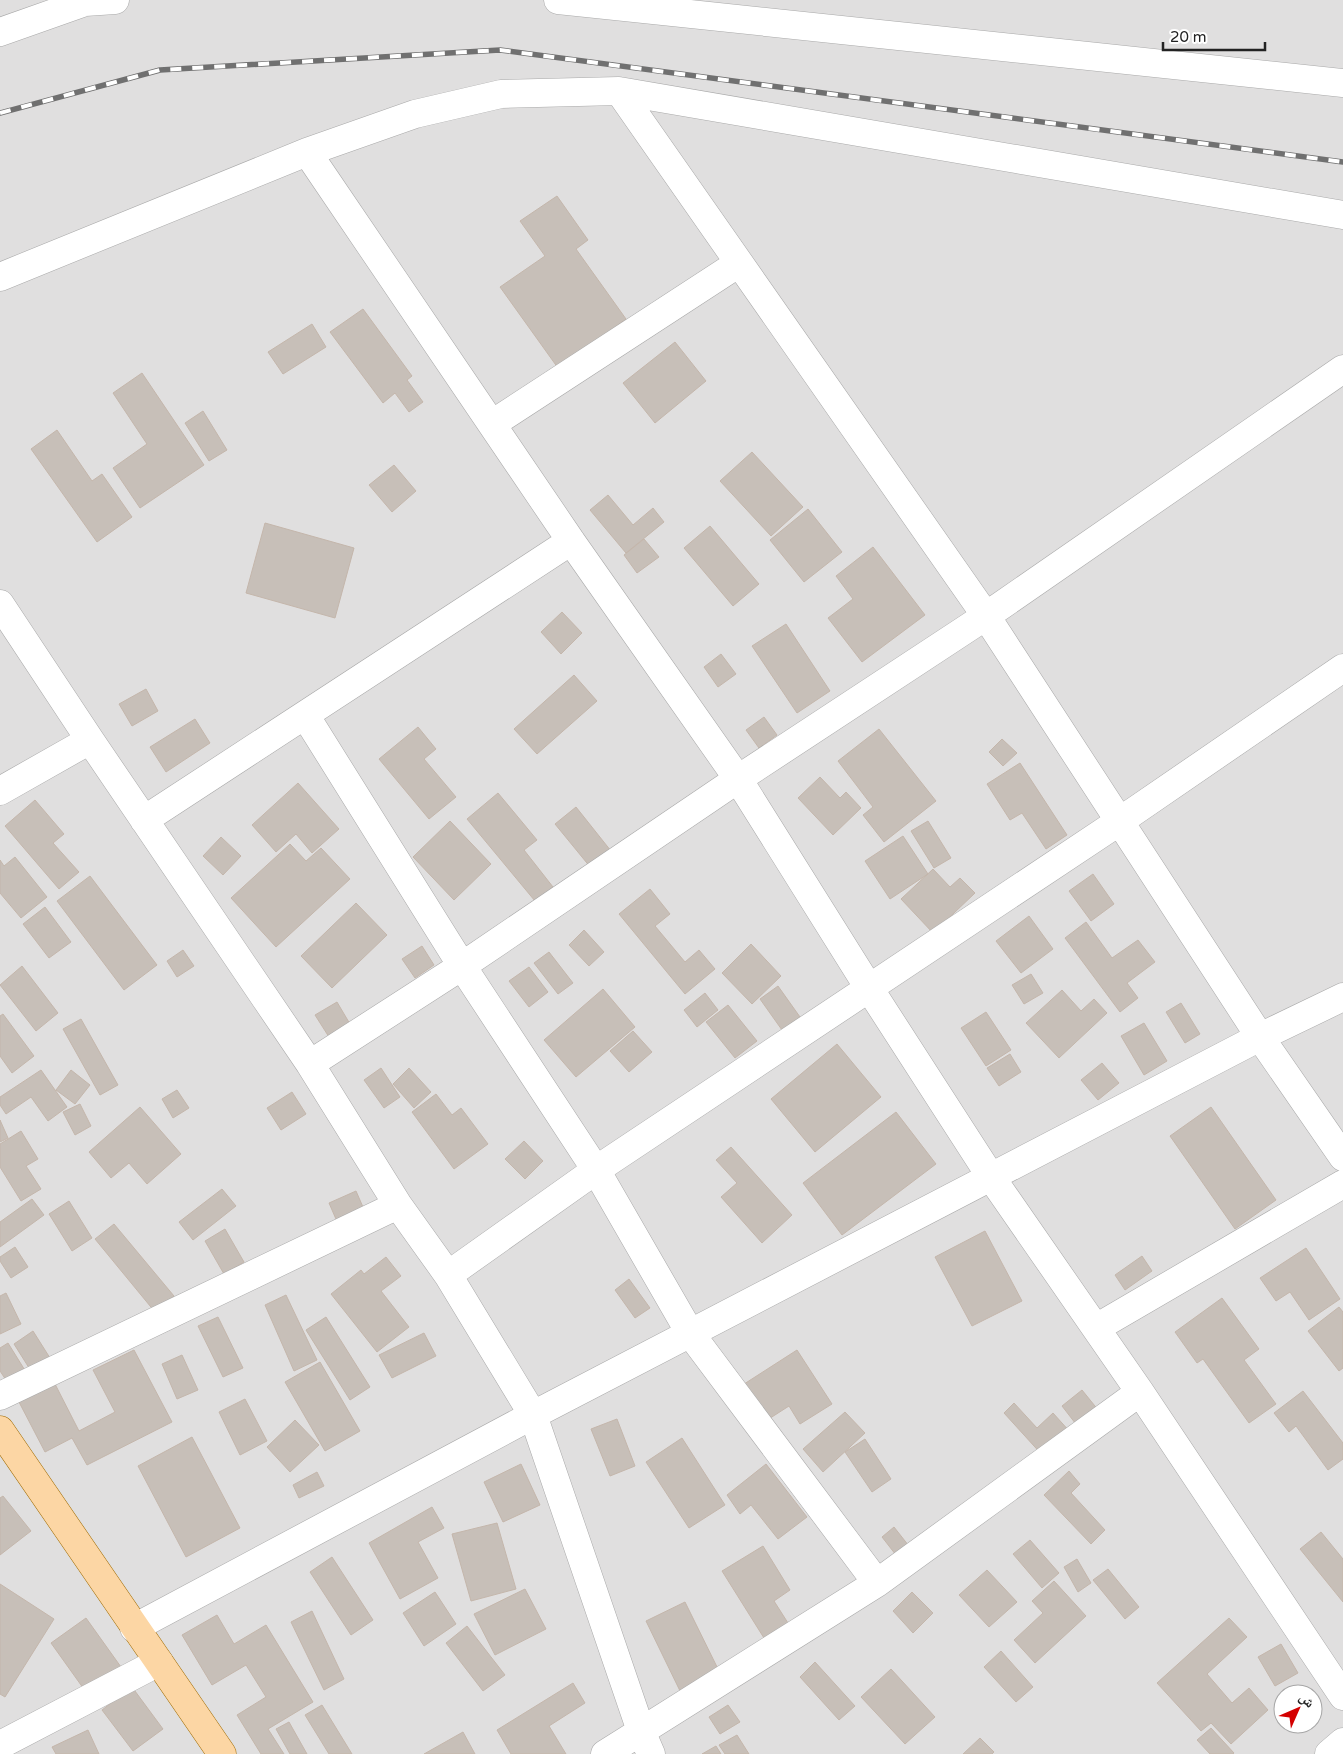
<svg xmlns="http://www.w3.org/2000/svg" width="1343" height="1754" font-family="'Varela Round','Noto Naskh Arabic',sans-serif">
	<style>
		.residential { fill: #e0dfdf; fill-rule: evenodd }
		.building { fill: #c7bfb8; stroke: #c4b6ab }
		.lines { fill: none; stroke-linecap: round; stroke-linejoin: round }
		.minor-casing { stroke: #a9a9a9; stroke-width: 29 }
		.major-casing { stroke: #a06b00; stroke-width: 29 }
		.minor { stroke: #fff; stroke-width: 28 }
		.major { stroke: #fcd6a4; stroke-width: 28 }
		.rail-casing { stroke: #707070; stroke-width: 5.5 }
		.rail { stroke: #fff; stroke-width: 4; stroke-dasharray: 11; stroke-linecap: butt }
	</style>
	<rect width="100%" height="100%" fill="#f2efe9"/>
	<path class="residential" d="M0,0H1343V1754H0ZM1283,1694H1313V1724H1283Z"/>
	<path class="building" d="M557,196L588,240L576,249L626,319L558,368L500,287L545,256L520,221Z
		M363,309L412,376L407,380L423,402L409,412L395,393L383,403L330,332Z
		M312,324L326,347L283,374L268,352Z
		M675,342L706,381L655,423L623,383Z
		M142,373L204,465L140,508L113,468L147,444L113,393Z
		M203,411L227,450L209,461L185,423Z
		M57,430L92,481L102,474L132,517L97,542L31,449Z
		M752,452L803,507L771,536L720,481Z
		M394,465L416,491L392,512L369,485Z
		M608,495L633,525L653,508L664,522L626,553L590,510Z
		M808,509L842,552L804,582L770,540Z
		M265,523L354,548L335,618L246,593Z
		M710,526L759,584L733,606L684,548Z
		M644,539L659,557L637,573L624,555Z
		M873,547L925,615L862,662L828,618L853,599L836,576Z
		M562,612L582,633L561,654L541,632Z
		M786,624L830,691L797,713L752,646Z
		M721,654L736,674L718,687L704,667Z
		M574,675L597,701L537,754L514,729Z
		M146,689L158,711L132,726L119,704Z
		M764,717L777,735L759,748L746,730Z
		M195,719L210,743L166,772L150,747Z
		M418,727L436,749L424,759L456,797L429,819L379,759Z
		M879,729L936,801L884,842L863,815L873,807L838,761Z
		M1002,739L1017,753L1003,766L989,752Z
		M1020,763L1067,835L1046,849L1022,813L1010,820L987,784Z
		M820,777L840,798L846,792L861,808L833,835L798,798Z
		M298,783L339,829L312,853L296,834L276,852L252,825Z
		M498,793L537,840L524,850L553,887L535,901L467,819Z
		M35,800L64,834L53,843L79,872L59,889L5,826Z
		M576,807L611,851L591,868L555,824Z
		M450,821L491,864L454,900L413,857Z
		M928,821L951,858L934,868L911,831Z
		M903,836L928,874L890,899L865,861Z
		M221,837L241,856L223,875L203,856Z
		M290,844L306,861L321,848L350,879L276,947L231,898Z
		M15,857L47,897L21,918L0,893V860L4,866Z
		M933,869L950,887L960,878L975,893L933,933L901,899Z
		M1093,874L1114,904L1091,921L1069,891Z
		M90,876L157,965L124,990L57,901Z
		M650,889L670,914L655,926L685,962L699,950L715,969L685,994L619,914Z
		M356,903L387,935L332,988L301,956Z
		M45,907L71,942L49,958L23,924Z
		M1029,916L1053,949L1021,973L996,941Z
		M1086,922L1112,958L1138,940L1155,962L1127,983L1138,998L1120,1012L1065,938Z
		M584,930L604,952L589,966L569,945Z
		M751,944L781,976L752,1004L722,973Z
		M422,946L434,965L415,978L402,959Z
		M183,950L194,966L177,977L167,961Z
		M549,952L573,983L558,994L534,963Z
		M22,966L58,1013L36,1031L0,985Z
		M529,967L548,992L529,1007L509,981Z
		M1031,974L1043,993L1024,1004L1012,985Z
		M778,986L800,1017L782,1030L760,999Z
		M603,989L635,1027L576,1077L544,1040Z
		M1062,990L1081,1011L1094,999L1107,1013L1059,1058L1026,1023Z
		M705,993L718,1010L697,1027L684,1010Z
		M337,1002L350,1024L329,1037L315,1015Z
		M1181,1003L1200,1034L1185,1043L1166,1012Z
		M728,1005L757,1041L735,1058L706,1022Z
		M986,1012L1011,1050L986,1066L961,1028Z
		M3,1014L34,1056L12,1073L0,1056V1016Z
		M81,1019L118,1085L100,1095L63,1029Z
		M1144,1023L1167,1061L1144,1075L1121,1036Z
		M633,1031L652,1052L629,1072L610,1051Z
		M837,1044L881,1097L815,1152L771,1099Z
		M1010,1054L1021,1072L999,1086L987,1068Z
		M1102,1063L1119,1083L1098,1100L1081,1080Z
		M381,1068L400,1097L384,1108L364,1080Z
		M409,1068L431,1092L414,1108L393,1084Z
		M41,1070L67,1107L48,1121L31,1097L6,1114L0,1105V1097Z
		M71,1070L90,1085L75,1104L56,1090Z
		M177,1090L189,1108L173,1118L162,1099Z
		M292,1092L306,1114L281,1130L267,1108Z
		M436,1094L452,1115L461,1108L488,1144L454,1169L412,1112Z
		M80,1104L91,1126L75,1135L63,1112Z
		M140,1107L181,1154L147,1184L129,1163L111,1178L89,1152Z
		M1211,1107L1276,1200L1235,1229L1170,1136Z
		M896,1112L936,1164L842,1235L803,1183Z
		M0,1120L8,1138L0,1142Z
		M21,1131L38,1159L26,1166L41,1189L21,1201L0,1167V1144Z
		M524,1141L543,1161L525,1179L505,1159Z
		M731,1147L792,1215L762,1243L721,1197L737,1183L716,1160Z
		M222,1189L236,1206L193,1240L179,1222Z
		M356,1191L366,1214L339,1226L329,1203Z
		M32,1199L44,1215L0,1247V1222Z
		M69,1201L92,1238L72,1251L49,1214Z
		M114,1224L174,1296L155,1312L95,1239Z
		M225,1229L244,1262L224,1274L205,1241Z
		M985,1231L1022,1301L972,1326L935,1257Z
		M15,1247L28,1267L11,1278L0,1261V1257Z
		M1306,1248L1340,1299L1309,1320L1290,1292L1276,1301L1260,1278Z
		M1142,1256L1152,1271L1125,1290L1115,1275Z
		M386,1257L401,1276L381,1291L409,1327L377,1352L331,1294L361,1270L364,1274Z
		M629,1279L650,1308L635,1318L615,1290Z
		M6,1293L21,1324L0,1334V1296Z
		M286,1295L317,1360L294,1371L265,1305Z
		M1222,1298L1259,1349L1244,1360L1276,1404L1249,1423L1203,1359L1197,1363L1175,1332Z
		M1339,1307L1343,1312V1368L1339,1371L1308,1331Z
		M218,1317L243,1368L223,1377L198,1326Z
		M326,1317L370,1387L350,1400L306,1330Z
		M33,1331L50,1358L31,1371L14,1344Z
		M424,1333L436,1356L392,1378L379,1355Z
		M8,1343L26,1372L8,1383L0,1371V1348Z
		M134,1350L172,1422L87,1465L72,1438L45,1452L19,1402L55,1384L79,1431L115,1412L93,1370Z
		M797,1350L832,1404L800,1424L789,1406L764,1422L741,1386Z
		M182,1355L198,1390L177,1399L162,1364Z
		M320,1362L360,1431L325,1451L285,1382Z
		M1082,1390L1099,1411L1079,1428L1062,1406Z
		M1303,1391L1343,1443V1459L1328,1470L1296,1426L1289,1432L1274,1413Z
		M245,1399L267,1441L240,1455L219,1412Z
		M1014,1403L1037,1428L1053,1413L1071,1433L1044,1457L1004,1413Z
		M845,1412L865,1433L823,1472L803,1449Z
		M617,1419L635,1466L610,1476L591,1429Z
		M295,1420L319,1445L290,1472L267,1447Z
		M192,1437L240,1528L186,1557L138,1466Z
		M682,1438L725,1505L689,1528L646,1462Z
		M865,1439L891,1479L872,1492L845,1452Z
		M521,1464L540,1505L503,1522L484,1482Z
		M766,1464L807,1517L778,1539L751,1505L740,1514L727,1495Z
		M1069,1471L1080,1484L1071,1493L1105,1530L1091,1544L1044,1495Z
		M317,1472L324,1486L299,1498L293,1485Z
		M3,1496L31,1531L0,1555V1498Z
		M432,1507L444,1528L418,1542L438,1578L400,1599L369,1543Z
		M497,1523L516,1589L471,1601L452,1534Z
		M894,1527L916,1555L903,1564L882,1537Z
		M1321,1532L1343,1559V1602L1300,1549Z
		M1030,1540L1059,1573L1042,1588L1013,1554Z
		M763,1546L790,1590L774,1601L788,1623L764,1638L722,1571Z
		M332,1557L373,1620L351,1635L310,1572Z
		M1077,1559L1091,1583L1078,1592L1064,1567Z
		M1108,1569L1139,1607L1125,1619L1093,1580Z
		M987,1570L1017,1602L989,1627L959,1595Z
		M1054,1581L1086,1616L1035,1663L1014,1640L1043,1613L1032,1601Z
		M0,1584L54,1619L5,1697L0,1694Z
		M525,1589L546,1629L495,1655L474,1614Z
		M435,1592L456,1624L424,1646L403,1613Z
		M912,1592L933,1613L913,1633L893,1611Z
		M685,1602L721,1675L682,1695L646,1621Z
		M312,1611L344,1679L324,1690L291,1622Z
		M217,1615L234,1644L266,1625L313,1702L268,1729L284,1754H261L237,1715L266,1697L246,1665L212,1685L182,1635Z
		M86,1618L121,1667L86,1692L51,1643Z
		M1229,1618L1247,1637L1207,1674L1232,1703L1249,1688L1268,1710L1231,1744L1211,1723L1201,1731L1157,1683Z
		M467,1626L505,1675L483,1691L446,1643Z
		M1281,1644L1298,1673L1275,1686L1258,1657Z
		M1001,1651L1033,1687L1016,1702L984,1667Z
		M815,1662L855,1706L839,1720L800,1677Z
		M891,1669L935,1717L905,1744L861,1697Z
		M573,1683L585,1703L549,1726L566,1754H511L497,1730Z
		M132,1687L163,1729L133,1751L102,1710Z
		M322,1705L352,1754H329L305,1715Z
		M728,1705L740,1722L720,1734L709,1717Z
		M289,1722L307,1754H290L276,1729Z
		M1211,1728L1234,1753L1233,1754H1210L1197,1740Z
		M88,1730L99,1754H56L52,1747Z
		M463,1732L475,1754H424Z
		M737,1735L749,1754H725L719,1745Z
		M980,1738L994,1752L992,1754H963Z
		M716,1746L721,1754H702Z"/>
	<g class="lines">
		<g class="minor-casing">
			<path id="minor" d="M558,0L1343,83
				M0,32L85,2L115,0
				M619,91L986,616L1260,1037L1343,1157
				M307,152L571,541L738,779L869,988L991,1177L1140,1392L1343,1696
				M0,277L307,152L415,114L501,94L619,91L1343,215
				M492,424L739,263
				M0,604L90,740L310,1064L398,1205L448,1275L533,1415L641,1731L651,1754
				M305,715L462,966L596,1170L690,1333L877,1583
				M0,791L90,740
				M144,820L571,541
				M310,1064L462,966L738,779L986,616L1343,369
				M448,1275L596,1170L1120,821L1343,668
				M1096,1328L1343,1184
				M0,1396L398,1205
				M134,1628L533,1415L1260,1037L1343,997
				M0,1745L159,1662
				M605,1754L877,1583L1140,1392
				M1329,1754L1343,1742"/>
		</g>
		<g class="major-casing">
			<path id="major" d="M0,1430L222,1754"/>
		</g>
		<use href="#minor" class="minor"/>
		<use href="#major" class="major"/>
		<g class="rail-casing">
			<path id="rail" d="M0,113L160,70L500,50L1343,162"/>
		</g>
		<use href="#rail" class="rail"/>
	</g>
	<g transform="translate(1298 1709) rotate(45)"><circle r="24" fill="#ffffff" stroke="#a7a7a7"/>
	<path d="M0-4L9 19L0 12L-9 19Z" fill="#d40000"/>
	<text y="-8" font-size="14" font-weight="bold" text-anchor="middle" fill="#222222">ش</text>
	</g>
	<path d="M1163 42v8h102v-8" fill="none" stroke="#222222" stroke-width="2.5"/>
	<text x="1170" y="42" font-size="15" fill="#222222" stroke="#ffffff" stroke-width="4" paint-order="stroke">20 m</text>
</svg>
